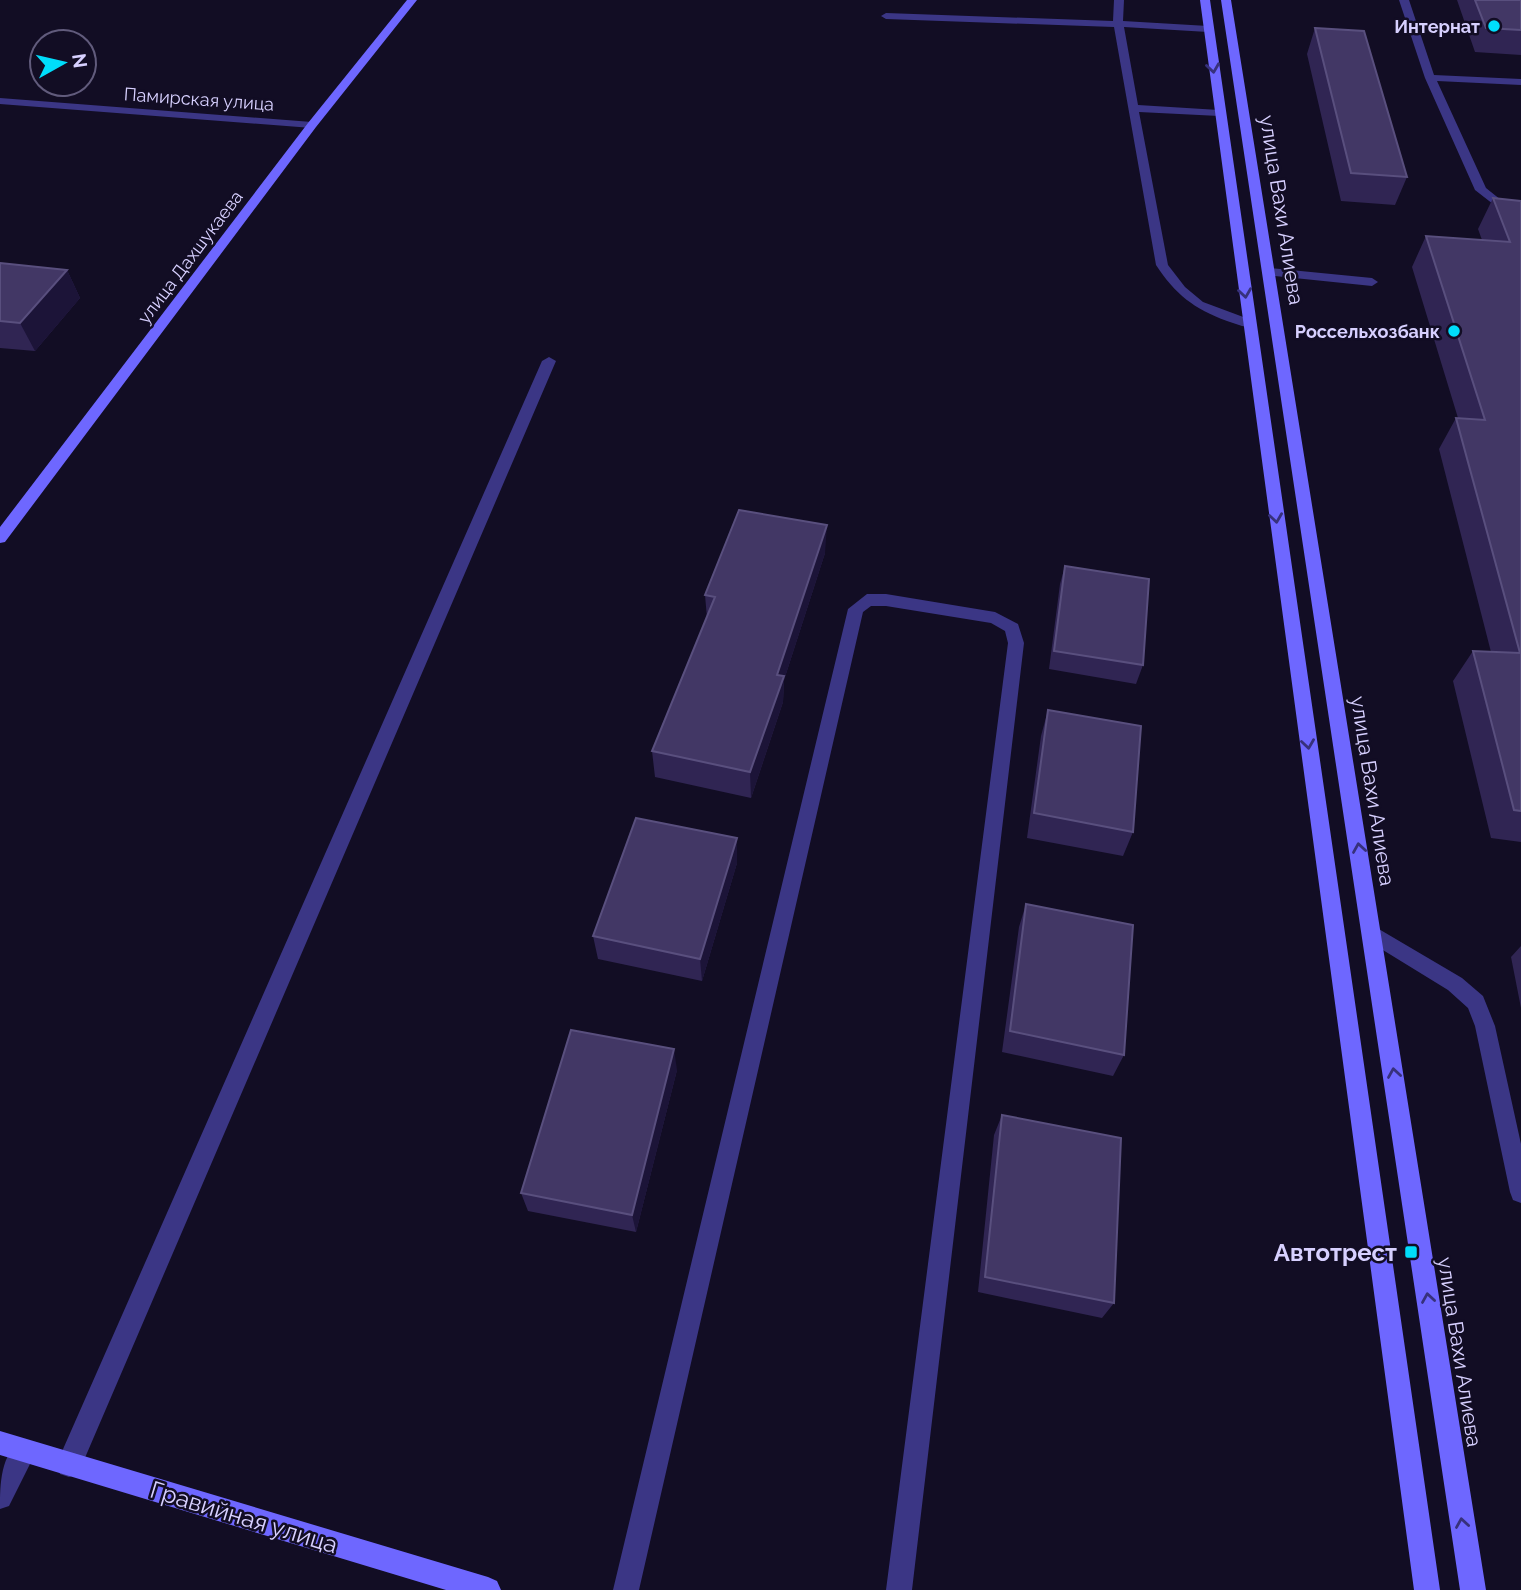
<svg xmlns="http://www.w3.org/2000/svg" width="1521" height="1590" font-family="Raleway,sans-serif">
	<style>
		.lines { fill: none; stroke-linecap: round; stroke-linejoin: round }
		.lane { fill: #3b3685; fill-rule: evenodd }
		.street { fill: #3b3685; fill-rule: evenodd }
		.secondary { fill: #6e67ff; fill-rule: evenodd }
		.wall { fill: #302553 }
		.shaded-wall { fill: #1c1438 }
		.building { fill: #423765; stroke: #594f7e; stroke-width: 2 }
		.oneway { stroke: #37317c }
		.poi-dot { fill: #00ddfb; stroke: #120d24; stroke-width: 2.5 }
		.labels { text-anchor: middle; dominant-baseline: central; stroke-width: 5; stroke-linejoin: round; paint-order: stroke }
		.far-poi-label { font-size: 18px; font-weight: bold; fill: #d7d0ff; stroke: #120d24; text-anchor: end }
		.far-street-label { font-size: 18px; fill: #d7d0ff; stroke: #120d24 }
		.street-label { font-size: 21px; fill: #d7d0ff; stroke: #120d24 }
		.near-poi-label { font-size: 24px; font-weight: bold; fill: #d7d0ff; stroke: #120d24; text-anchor: end }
		.near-street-label { font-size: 24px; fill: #d7d0ff; stroke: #120d24 }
	</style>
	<rect width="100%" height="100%" fill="#120d24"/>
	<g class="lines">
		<path class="lane" d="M1114,0H1124L1123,21L1208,26L1213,29L1208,32L1124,27L1138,105L1219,110L1224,113L1219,116L1139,112L1168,265L1185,287L1203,302L1254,321V327C1245,328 1236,324 1227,321C1194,309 1175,294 1156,265L1114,27L886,19L881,16L886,13L1113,21Z
			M1399,0H1409L1434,75L1521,79V85L1437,81L1486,188L1501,200L1521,204V212L1493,204L1475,190L1425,78Z
			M1269,268L1372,278L1378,282L1372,286L1265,275L1263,272Z
			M549,357L556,361L78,1474L69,1477L60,1474L57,1465L60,1456L542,361Z
			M867,594H886L995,612L1018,624L1024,643L912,1590H886L1008,643L1005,631L991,623L886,606H871L863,612L639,1590H613L848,609Z
			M1372,925L1462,978L1483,996L1495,1026L1521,1144V1203L1513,1200L1510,1192L1475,1026L1468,1008L1448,990L1365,939L1363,933L1365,927Z
			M24,1440L32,1444L36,1452L9,1506L0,1509C0,1486 0,1451 24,1440Z"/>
		<path class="street" d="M0,98L312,122L317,125L312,128L0,104Z"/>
		<path class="secondary" d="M407,0H417L316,127L5,542L0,543V527L308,123Z
			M1200,0H1210L1440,1590H1414Z
			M1221,0H1231L1486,1590H1460Z
			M0,1431L488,1577L497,1581L501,1590H446L0,1455Z"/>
	</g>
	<path class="wall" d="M1457,0H1521V55L1475,52Z
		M1315,28L1407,177L1395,205L1341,201L1307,54Z
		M1493,198L1521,201V842L1491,838L1453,681L1473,651L1491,652L1439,449L1456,418H1458L1412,267L1426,236L1482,240L1478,229Z
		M0,263L67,270L80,298L35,351L0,348Z
		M825,553L784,680L783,702L751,798L655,777L652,751L707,618L705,595Z
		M1065,566L1143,665L1136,684L1049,669L1060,584Z
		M1048,710L1133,832L1123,856L1027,838L1041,736Z
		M737,863L702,981L598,959L593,936Z
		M1026,904L1124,1055L1113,1076L1002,1052L1019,927Z
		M1521,946V1008L1511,957Z
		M677,1070L636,1232L528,1211L521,1193Z
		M1002,1115L1114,1303L1102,1318L978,1292L994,1135Z"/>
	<path class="shaded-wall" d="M67,270L80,298L35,351L20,323Z
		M827,525L825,553L784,680L783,702L751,798L750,772L777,675Z
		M737,838V863L702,981L700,959Z
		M674,1049L677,1070L636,1232L632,1215Z"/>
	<path class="building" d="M1475,0H1521V30L1486,28Z
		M1315,28L1364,31L1407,177L1351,173Z
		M1493,198L1521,201V811L1514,810L1473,651L1520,653L1456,418L1485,420L1426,236L1510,242Z
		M0,263L67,270L20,323L0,321Z
		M739,510L827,525L777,675L784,676L750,772L652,751L715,597L705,595Z
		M1065,566L1149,579L1143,665L1054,651Z
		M1048,710L1141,726L1133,832L1034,813Z
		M636,818L737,838L700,959L593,936Z
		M1026,904L1133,925L1124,1055L1010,1031Z
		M571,1030L674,1049L632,1215L521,1193Z
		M1002,1115L1121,1138L1114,1303L985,1277Z"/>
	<defs><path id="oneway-chevron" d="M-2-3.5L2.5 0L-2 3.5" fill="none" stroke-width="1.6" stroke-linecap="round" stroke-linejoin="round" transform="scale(1.75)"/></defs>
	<g class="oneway">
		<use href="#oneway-chevron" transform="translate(1213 68) rotate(82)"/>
		<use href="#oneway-chevron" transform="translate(1245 293) rotate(82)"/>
		<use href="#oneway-chevron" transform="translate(1276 518) rotate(82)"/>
		<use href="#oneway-chevron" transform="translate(1308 744) rotate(82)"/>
		<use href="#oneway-chevron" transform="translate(1359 848) rotate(-99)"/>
		<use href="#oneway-chevron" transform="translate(1394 1073) rotate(-99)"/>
		<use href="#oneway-chevron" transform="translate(1428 1298) rotate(-99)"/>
		<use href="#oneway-chevron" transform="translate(1462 1523) rotate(-99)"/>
	</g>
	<g class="poi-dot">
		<circle cx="1494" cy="26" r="7"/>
		<circle cx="1454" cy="331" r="7"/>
		<rect x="1404" y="1245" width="14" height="14" rx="3.5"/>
	</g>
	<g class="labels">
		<g class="far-poi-label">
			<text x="1480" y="26">Интернат</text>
			<text x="1440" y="331">Россельхозбанк</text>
		</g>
		<g class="far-street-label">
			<text transform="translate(199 99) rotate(4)">Памирская улица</text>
			<text transform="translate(190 257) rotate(-53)">улица Дахшукаева</text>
		</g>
		<g class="street-label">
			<text transform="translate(1282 210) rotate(81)">улица Вахи Алиева</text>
			<text transform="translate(1373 791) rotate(81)">улица Вахи Алиева</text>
			<text transform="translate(1460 1352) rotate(81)">улица Вахи Алиева</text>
		</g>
		<g class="near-poi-label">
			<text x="1397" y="1252">Автотрест</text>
		</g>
		<g class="near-street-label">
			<text transform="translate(244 1517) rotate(17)">Гравийная улица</text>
		</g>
	</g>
	<g transform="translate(63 63) rotate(82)"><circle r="33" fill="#120d24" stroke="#615b7c" stroke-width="2"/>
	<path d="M0-5L12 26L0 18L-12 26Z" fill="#00ddfb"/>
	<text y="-10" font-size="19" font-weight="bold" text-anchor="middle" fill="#d7d0ff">N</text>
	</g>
</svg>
